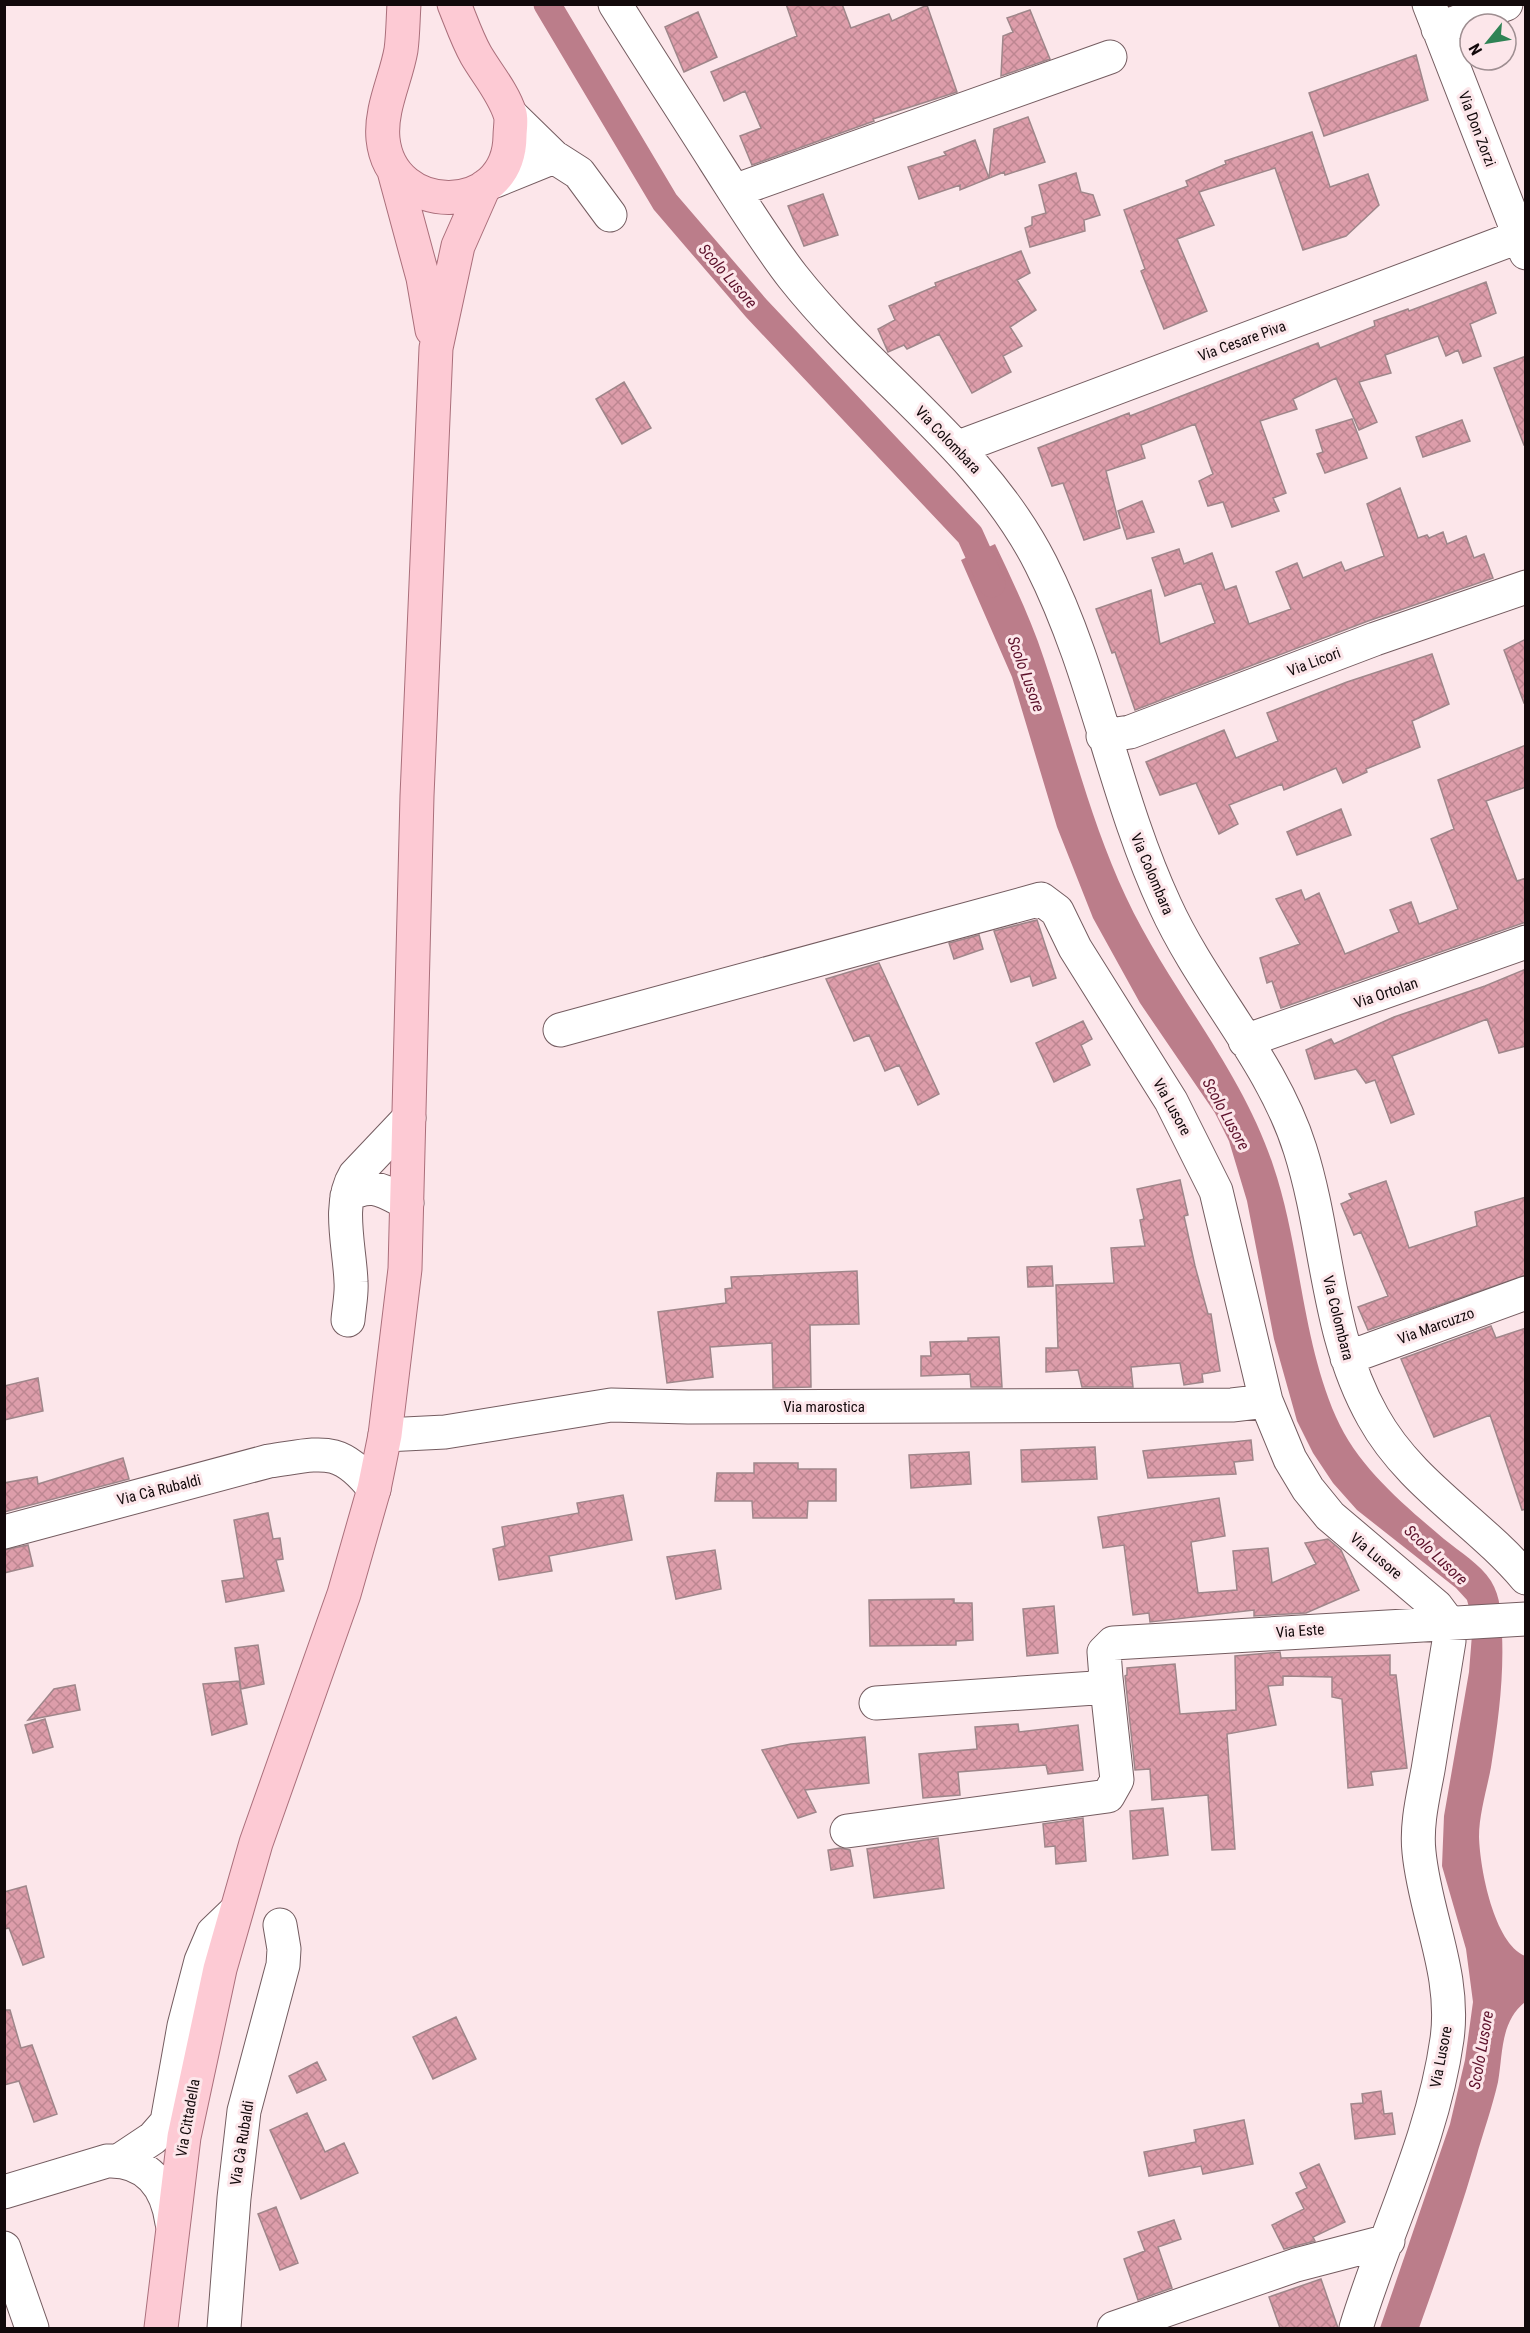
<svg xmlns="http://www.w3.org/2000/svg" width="1530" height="2333" font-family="'Roboto Condensed',sans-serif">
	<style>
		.water { fill: #bb7d8a }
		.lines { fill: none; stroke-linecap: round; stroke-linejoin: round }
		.canal { stroke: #bb7d8a; stroke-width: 27 }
		.building { fill: url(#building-cross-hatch); stroke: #9f868a; stroke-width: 1.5 }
		.minor-casing { stroke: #745c60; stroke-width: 35 }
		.major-casing { stroke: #aa6f7b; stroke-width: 35 }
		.minor { stroke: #fff; stroke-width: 33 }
		.major { stroke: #fdcad4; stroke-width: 33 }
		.labels { text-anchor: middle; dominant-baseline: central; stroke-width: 6; stroke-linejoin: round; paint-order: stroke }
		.street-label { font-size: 15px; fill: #12090b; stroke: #fce6ea }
		.water-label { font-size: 16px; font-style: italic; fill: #5b0f29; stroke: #fce6ea }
	</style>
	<defs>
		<pattern id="building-cross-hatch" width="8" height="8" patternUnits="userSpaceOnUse" patternTransform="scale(1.5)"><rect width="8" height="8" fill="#dd9daa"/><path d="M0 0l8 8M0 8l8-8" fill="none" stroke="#bd8691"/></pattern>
	</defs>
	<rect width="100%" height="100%" fill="#fce6ea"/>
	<path class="water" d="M995,544C1013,582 1031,619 1044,659C1071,739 1090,820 1126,897C1169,989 1241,1068 1273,1165C1301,1247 1301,1337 1336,1417C1358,1467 1403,1504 1444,1539C1460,1552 1480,1564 1491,1581C1501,1597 1501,1616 1502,1634C1504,1679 1498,1723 1491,1767C1487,1789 1479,1814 1479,1837C1480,1869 1494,1943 1525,1956V2002C1500,2022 1503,2054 1498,2082C1492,2108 1483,2133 1476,2158C1459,2216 1439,2272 1419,2328H1380L1450,2124L1465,2060L1473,2002L1466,1949L1442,1866L1444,1816L1469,1672L1473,1622L1467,1600L1456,1588L1357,1510L1333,1483L1313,1453L1297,1421L1274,1339L1247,1201L1229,1141L1215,1113L1140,1003L1093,918L1057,827L1012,677L961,560Z"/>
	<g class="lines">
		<path class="canal" d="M547,4L665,202L756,308L970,535L992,584"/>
	</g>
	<path class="building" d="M786,4H842L851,28L889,14L892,21L927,5L957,92L873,119L874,121L752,165L740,136L761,128L745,91L724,101L711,72L797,36Z
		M1030,10L1050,59L1001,76L1003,36L1013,32L1007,18Z
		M698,12L717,57L684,72L665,27Z
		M1416,55L1428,100L1324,136L1309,93Z
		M1028,117L1045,162L1005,175L1004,172L960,190V185L919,199L908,167L946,155L944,152L975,140L989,178L994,129Z
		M1312,132L1330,187L1368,174L1379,205L1346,236L1303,250L1275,168L1199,192L1214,225L1177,239L1207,311L1164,329L1141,271L1145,269L1124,210L1188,186L1186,181L1226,164L1225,161Z
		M1076,173L1081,192L1093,195L1100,215L1084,220L1085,231L1030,247L1025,228L1032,225V217L1046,213L1039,185Z
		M823,194L838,235L804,246L788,206Z
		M1021,251L1030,273L1017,280L1036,310L1010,327L1022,346L1003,356L1011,372L972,393L939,334L907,349L904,345L888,352L878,329L895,320L889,306L936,286L935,283Z
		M1486,282L1496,313L1470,324L1481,356L1463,363L1458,350L1446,356L1438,336L1385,355L1391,373L1359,382L1377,422L1359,430L1336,378L1293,399L1297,409L1260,421L1286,493L1273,498L1279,511L1232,527L1223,502L1208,506L1199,481L1213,474L1195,424L1141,445L1145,458L1106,471L1120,528L1084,540L1063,483L1052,486L1038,448L1129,413L1130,416L1318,343L1320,348L1375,326L1374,321L1408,309L1409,311Z
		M1526,356V444L1524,445L1494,368Z
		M624,382L651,428L622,444L596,399Z
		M1352,419L1367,458L1325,473L1317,454L1323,452L1316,430Z
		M1462,420L1470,441L1423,457L1416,437Z
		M1400,488L1418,538L1427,535L1429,538L1443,532L1447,544L1466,536L1474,558L1484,554L1493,578L1368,621L1135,710L1115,652L1112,653L1096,609L1151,590L1160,644L1215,623L1201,583L1165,596L1152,558L1179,549L1184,564L1212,553L1225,590L1236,586L1249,624L1291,609L1276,572L1297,563L1303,578L1341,562L1345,571L1384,556L1367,504Z
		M1142,501L1154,532L1127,539L1118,511Z
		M1526,639V702L1524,703L1504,650Z
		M1432,654L1449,704L1412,721L1420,747L1366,769L1367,772L1343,783L1336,768L1284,790L1282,784L1229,805L1238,824L1219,834L1196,783L1160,795L1146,762L1224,730L1236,758L1278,741L1267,713L1347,682Z
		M1526,745V787L1486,801L1517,881L1526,878V922L1281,1008L1272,981L1267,983L1260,958L1300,944L1276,899L1301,890L1305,900L1319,893L1345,954L1399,932L1390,910L1411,902L1419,924L1458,909L1431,839L1454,829L1438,780Z
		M1341,809L1351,835L1297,855L1287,832Z
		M1037,920L1056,978L1033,986L1030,976L1011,982L994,931Z
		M979,935L983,949L954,959L949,943Z
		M879,963L939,1094L918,1105L899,1065L885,1071L869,1035L854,1041L826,979Z
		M1526,969V1046L1499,1053L1487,1019L1392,1056L1414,1114L1391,1123L1375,1080L1366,1083L1356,1069L1315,1079L1306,1050L1331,1039L1334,1044L1394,1017L1485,986Z
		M1083,1021L1092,1039L1081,1045L1090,1065L1054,1082L1036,1043Z
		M1180,1180L1188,1215L1184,1216L1195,1266L1208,1314H1211L1220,1371L1202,1374L1203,1382L1184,1385L1180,1363L1131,1367L1133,1387H1082L1078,1370L1046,1372V1348H1058L1056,1285L1114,1283L1111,1248L1145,1246L1140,1220L1144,1219L1137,1189Z
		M1386,1181L1409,1248L1477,1226L1475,1212L1526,1197V1275L1368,1330L1358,1307L1388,1296L1361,1232L1354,1235L1341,1204L1352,1199L1349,1194Z
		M1052,1266L1053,1286L1028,1287L1027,1267Z
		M857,1271L859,1324L810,1325L811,1387L773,1388L772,1343L710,1347L713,1377L667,1383L658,1312L726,1303L725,1289L732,1288L731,1277Z
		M1491,1326L1496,1338L1526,1328V1509L1522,1510L1490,1415L1434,1437L1401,1359Z
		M999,1337L1002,1387H971L970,1374L921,1376V1356H931L930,1342L968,1341V1338Z
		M38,1378L43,1411L4,1420V1386Z
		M1251,1440L1253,1460L1234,1462L1236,1474L1148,1478L1143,1451Z
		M1095,1447L1097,1479L1022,1482L1021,1450Z
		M969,1452L971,1484L911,1488L909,1455Z
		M123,1458L129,1479L4,1512V1483L37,1477L38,1484Z
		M754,1463H798V1469H836V1501H808L807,1518H753L752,1501H715L717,1473H754Z
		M623,1495L632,1540L549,1556L552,1571L499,1580L493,1549L505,1546L502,1527L579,1513L577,1503Z
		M1219,1498L1225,1536L1191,1542L1198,1593L1237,1590L1233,1551L1268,1548L1272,1583L1316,1564L1305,1543L1328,1539L1341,1550L1359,1590L1306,1613L1254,1616V1610L1150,1622L1149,1613L1133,1615L1124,1545L1103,1548L1098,1517Z
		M268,1513L273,1539L280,1538L283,1559L276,1560L284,1591L226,1602L222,1581L244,1578L234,1520Z
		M28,1545L33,1566L4,1573V1550Z
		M715,1550L721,1589L676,1599L667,1557Z
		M954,1599V1603H972L973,1640L956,1641V1645L870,1646L869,1600Z
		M1054,1606L1058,1653L1027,1656L1023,1609Z
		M258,1645L264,1684L241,1689L235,1648Z
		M1280,1652L1281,1658L1390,1655V1675H1396L1407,1768L1371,1772L1373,1785L1348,1788L1342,1699L1332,1697V1677L1283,1676V1685L1268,1686L1276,1725L1227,1734L1235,1849L1212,1850L1208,1795L1152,1800L1150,1769L1135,1770L1125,1676L1127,1675V1668L1175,1664L1180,1714L1236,1710L1235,1656Z
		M239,1681L247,1724L212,1735L203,1684Z
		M75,1685L80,1710L28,1720L54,1689Z
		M45,1719L53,1747L33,1753L25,1725Z
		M1018,1724L1019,1732L1078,1725L1083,1770L1048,1774L1046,1765L958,1772L960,1795L923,1798L919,1754L977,1749L975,1727Z
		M865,1737L869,1783L805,1790L816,1812L798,1818L762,1750L791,1744Z
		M1163,1808L1168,1855L1133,1859L1130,1811Z
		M1083,1818L1086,1861L1056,1864L1055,1846L1045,1847L1043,1824Z
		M938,1838L944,1888L874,1898L867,1849Z
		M840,1848L850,1850L853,1866L831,1870L828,1850Z
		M26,1886L44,1957L23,1965L9,1928L4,1929V1892Z
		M4,2010H10L21,2048L32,2045L57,2114L34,2122L19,2081L4,2085Z
		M456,2017L476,2059L433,2079L413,2037Z
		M317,2062L326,2080L297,2093L289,2076Z
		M1381,2091L1384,2114L1392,2113L1395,2134L1355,2139L1351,2104L1363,2103L1362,2094Z
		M307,2113L325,2152L344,2143L358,2173L301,2199L270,2130Z
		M1244,2120L1253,2164L1203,2174L1201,2166L1149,2176L1144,2152L1196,2142L1194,2130Z
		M1319,2164L1345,2222L1313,2237L1315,2241L1284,2249L1272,2225L1304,2209L1296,2193L1307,2188L1300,2173Z
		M276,2207L298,2263L280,2270L258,2214Z
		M1174,2220L1181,2239L1158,2247L1172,2288L1138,2300L1124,2259L1145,2251L1138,2232Z
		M1321,2279L1338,2328H1280L1269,2297Z"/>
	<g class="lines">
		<g class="minor-casing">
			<path id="minor" d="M615,4C648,57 682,109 715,161C740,200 765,241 793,277C872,377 983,449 1041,564C1096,673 1114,795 1165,905C1203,989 1272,1060 1300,1149C1328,1237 1326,1334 1373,1417C1410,1484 1478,1521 1526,1578
				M1429,4L1526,253
				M1438,29L1506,4
				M511,115L554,157L579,173L610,215
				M495,181L554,157
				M734,191L1110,57
				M959,447L1526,234
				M1103,736L1130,732L1375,639L1526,587
				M560,1030L1041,899L1057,911L1075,948L1171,1101L1216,1191L1266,1401L1290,1459L1308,1489L1330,1516L1436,1606L1448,1622L1449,1641C1442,1684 1435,1727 1428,1770C1423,1797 1416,1825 1419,1852C1425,1915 1456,1973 1447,2039C1433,2140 1385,2232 1356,2328
				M1245,1041L1526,942
				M347,1196C372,1181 383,1191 407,1203
				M348,1320C349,1307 352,1294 351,1282C350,1249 337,1204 355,1175L409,1118
				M1347,1358L1526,1293
				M385,1435L445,1432L611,1405L688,1407L1232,1405L1266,1401
				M4,1532L269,1461C321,1454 339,1444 374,1489
				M876,1703L1095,1688L1106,1678L1104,1652L1113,1643L1526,1619
				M847,1831L1108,1796L1117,1780L1106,1678
				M120,2160L153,2138L167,2122L184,2026L201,1961L213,1933L236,1911
				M4,2192L107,2161C148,2159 167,2187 172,2223
				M4,2248L32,2328
				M224,2328L234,2198L244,2111L283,1965L284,1949L280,1925
				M1114,2328L1296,2265L1388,2241"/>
		</g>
		<g class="major-casing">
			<path id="major" d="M404,4C403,19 403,35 401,50C396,79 380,109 383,139C391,217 509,218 510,136C510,129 512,120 510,114C503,92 487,74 476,55C467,39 461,21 454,4
				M394,171L423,278L432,330
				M161,2328L184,2137L220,1969L256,1843L344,1594L374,1489L385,1435L405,1269L417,796L436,348L458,246L484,187"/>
		</g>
		<use href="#minor" class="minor"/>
		<use href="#major" class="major"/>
	</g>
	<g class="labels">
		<g class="street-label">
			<text transform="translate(1477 129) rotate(69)">Via Don Zorzi</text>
			<text transform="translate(1242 341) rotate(-20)">Via Cesare Piva</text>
			<text transform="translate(948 440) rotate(46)">Via Colombara</text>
			<text transform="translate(1314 662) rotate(-21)">Via Licori</text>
			<text transform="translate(1152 874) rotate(67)">Via Colombara</text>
			<text transform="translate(1386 993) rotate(-19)">Via Ortolan</text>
			<text transform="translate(1172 1107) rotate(61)">Via Lusore</text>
			<text transform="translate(1338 1318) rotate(76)">Via Colombara</text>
			<text transform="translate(1436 1326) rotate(-20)">Via Marcuzzo</text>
			<text x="824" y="1407">Via marostica</text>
			<text transform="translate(159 1490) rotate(-14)">Via Cà Rubaldi</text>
			<text transform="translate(1376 1556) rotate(40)">Via Lusore</text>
			<text transform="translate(1300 1631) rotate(-4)">Via Este</text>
			<text transform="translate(1441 2057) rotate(-79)">Via Lusore</text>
			<text transform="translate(188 2118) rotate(-80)">Via Cittadella</text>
			<text transform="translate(242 2143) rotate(-81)">Via Cà Rubaldi</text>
		</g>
		<g class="water-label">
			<text transform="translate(728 276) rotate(49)">Scolo Lusore</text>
			<text transform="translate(1026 674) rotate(70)">Scolo Lusore</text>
			<text transform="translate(1226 1114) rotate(61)">Scolo Lusore</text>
			<text transform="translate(1436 1555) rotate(43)">Scolo Lusore</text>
			<text transform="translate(1481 2050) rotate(-80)">Scolo Lusore</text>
		</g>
	</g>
	<rect width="1530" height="2333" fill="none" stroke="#12090b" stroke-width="12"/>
	<g transform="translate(1488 42) rotate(240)"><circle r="28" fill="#fce6ea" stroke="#9e8e91" stroke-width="1.5"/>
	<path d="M0-4.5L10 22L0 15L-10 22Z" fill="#2f8355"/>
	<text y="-9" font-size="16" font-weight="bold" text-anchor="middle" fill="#12090b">N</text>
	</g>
</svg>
